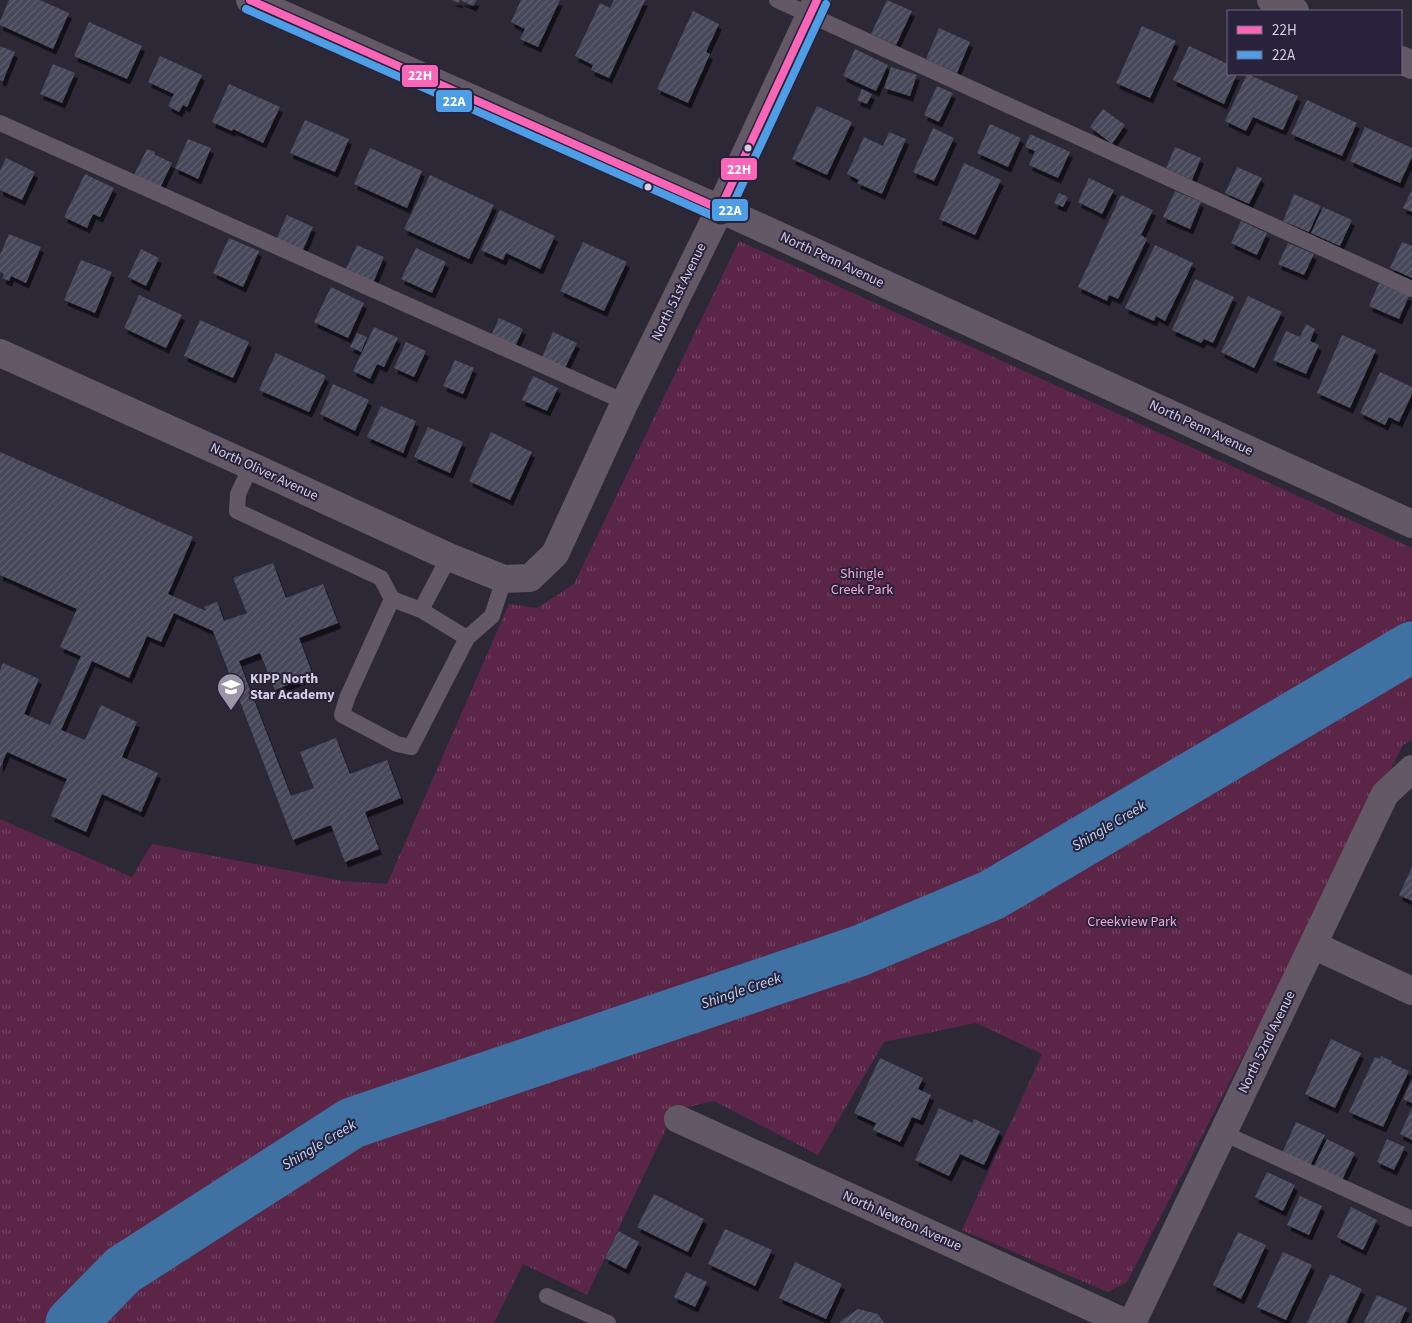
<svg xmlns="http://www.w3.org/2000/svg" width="1412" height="1323" font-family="'Source Sans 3',sans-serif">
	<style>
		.park { fill: url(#park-tufts) }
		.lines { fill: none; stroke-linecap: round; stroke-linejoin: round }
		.river { stroke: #3f72a3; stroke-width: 51 }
		.building { fill: url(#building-hatch); filter: url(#shadow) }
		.lane { stroke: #625866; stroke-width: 16 }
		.street { stroke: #625866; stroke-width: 28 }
		.bus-1-casing { stroke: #29223c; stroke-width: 11 }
		.bus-2-casing { stroke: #29223c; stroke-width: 11 }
		.bus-1 { stroke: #fa66b7; stroke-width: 8 }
		.bus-2 { stroke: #4d9ee5; stroke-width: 8 }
		.bus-dot { fill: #d5d1e2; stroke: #29223c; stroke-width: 2 }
		.labels { text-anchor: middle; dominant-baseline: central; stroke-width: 4; stroke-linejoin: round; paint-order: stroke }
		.street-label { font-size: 14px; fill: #d5d1e2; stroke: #29223c }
		.park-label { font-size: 14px; fill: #f5a7d3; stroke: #29223c }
		.poi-label { font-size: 14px; font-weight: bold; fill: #d5d1e2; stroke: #29223c; text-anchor: start }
		.water-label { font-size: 15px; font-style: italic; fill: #bad8f6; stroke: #29223c }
		.line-badge { stroke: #29223c; stroke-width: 2 }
		.badge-label { font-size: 14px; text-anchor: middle; font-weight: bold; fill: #fff }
	</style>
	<defs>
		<pattern id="park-tufts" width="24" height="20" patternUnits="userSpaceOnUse" patternTransform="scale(1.25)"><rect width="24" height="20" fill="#5b2548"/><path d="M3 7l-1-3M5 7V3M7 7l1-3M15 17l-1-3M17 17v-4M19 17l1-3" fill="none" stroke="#724462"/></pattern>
		<pattern id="building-hatch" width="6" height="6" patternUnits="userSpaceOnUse" patternTransform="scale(1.25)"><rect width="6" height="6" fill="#47485a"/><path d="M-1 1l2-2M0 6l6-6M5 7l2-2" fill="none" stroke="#616171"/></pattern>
		<filter id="shadow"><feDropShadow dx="3" dy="5.5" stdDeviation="0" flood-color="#0009"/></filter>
	</defs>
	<rect width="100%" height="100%" fill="#2c2836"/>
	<path class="park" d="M739,241L1412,548V740L1403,745L1127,1282L1108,1292L962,1230L1042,1054L976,1023L884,1042L818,1155L714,1101L675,1110L587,1295L523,1264L494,1323H0V819L132,877L152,844L343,881L387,884L509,604L537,608L574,584Z"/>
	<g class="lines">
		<path class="river" d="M71,1323L123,1270L352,1123L859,951L992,895L1412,647"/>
	</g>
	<path class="building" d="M9,0H40L69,13L53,49L0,25V21Z
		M451,0H477L473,6L460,0L459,3Z
		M521,0H560L538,47L520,39L525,29L511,22Z
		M614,0H645L609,78L591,70L593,65L575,56L600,3L610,8Z
		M887,0L912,11L896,45L871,34Z
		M693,11L719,24L706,52L710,54L688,103L657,89Z
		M89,22L142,46L127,79L74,56Z
		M1142,26L1176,41L1150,98L1116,83Z
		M939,28L970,42L957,73L926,59Z
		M0,46L15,52L3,81L0,80Z
		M1189,46L1228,64V74H1237L1224,104L1173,80Z
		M855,49L888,65L876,91L843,76Z
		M160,56L202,75L187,107L183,105L179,112L168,106L174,94L148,82Z
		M53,64L75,73L62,103L40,94Z
		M891,67L917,75L910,96L884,88Z
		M1247,74L1298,96L1283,130L1253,117L1246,131L1225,121Z
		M229,84L280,107L263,143L233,129L232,131L212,122Z
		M937,86L953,93L939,122L924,115Z
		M862,89L872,94L867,104L857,100Z
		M1307,100L1357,123L1342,156L1291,134Z
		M817,106L852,122L827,175L792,159Z
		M1103,109L1125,125L1112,144L1090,127Z
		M305,120L349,139L335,172L290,153Z
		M990,124L1021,138L1008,167L977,153Z
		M1365,127L1412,148V157L1400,183L1350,161Z
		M933,128L954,138L934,181L913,172Z
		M889,132L906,139L882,194L857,183L859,180L847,174L864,137L883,146Z
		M1030,134L1070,152L1058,178L1029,165L1035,151L1025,147Z
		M188,139L211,148L198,179L175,168Z
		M1175,147L1201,158L1192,180L1166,168Z
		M370,148L422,171L407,208L354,184Z
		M147,149L155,152L154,154L172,163L160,188L134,175Z
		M6,158L35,172L22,200L0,190V171Z
		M964,163L1001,180L975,235L939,219Z
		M1237,167L1262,178L1249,204L1225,193Z
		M85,174L114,188L100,217L93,214L87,228L64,217Z
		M430,175L494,205L469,259L404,229Z
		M1089,178L1114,190L1102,214L1078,202Z
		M1412,190V212L1403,208Z
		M1175,191L1201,202L1190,229L1163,217Z
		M1059,193L1068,197L1063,207L1054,203Z
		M1294,194L1321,206L1309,232L1283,221Z
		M1121,195L1153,210L1141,235L1147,239L1118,299L1109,295L1107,301L1078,287Z
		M1323,207L1352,220L1340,246L1311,233Z
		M500,210L555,236L540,269L506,253L503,260L481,250Z
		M287,215L313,227L302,252L276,240Z
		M1241,221L1267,233L1257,255L1231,243Z
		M9,234L41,247L26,283L11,276L9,281L2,278L4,274L0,272V255Z
		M229,238L259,251L243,287L213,273Z
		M583,242L627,262L604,311L560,291Z
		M1402,242L1412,246V278L1390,268Z
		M1288,243L1314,254L1304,275L1278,264Z
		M357,245L384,257L373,283L345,271Z
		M1155,245L1193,263L1165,321L1156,316L1154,321L1125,308Z
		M416,248L446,262L432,293L401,279Z
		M141,249L159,258L146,286L128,277Z
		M81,260L112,272L95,313L64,300Z
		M1195,279L1234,297L1213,343L1204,339L1201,343L1172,330Z
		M1379,283L1409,296L1399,319L1369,306Z
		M331,287L364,303L348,338L314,322Z
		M139,295L182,315L166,348L124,328Z
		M1248,296L1282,312L1254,368L1221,352Z
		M499,318L523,329L515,347L491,336Z
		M200,320L249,342L233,378L184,356Z
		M1306,324L1315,329L1310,341L1319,345L1306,374L1273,360L1286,331L1300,337Z
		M374,327L398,338L384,367L377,364L370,379L353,371Z
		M553,332L577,343L565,368L542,357Z
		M357,333L367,337L361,352L350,347Z
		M1342,335L1376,350L1350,408L1317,393Z
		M406,342L426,351L414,377L394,368Z
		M276,353L326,376L309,412L259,390Z
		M455,360L474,368L463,394L443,386Z
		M1380,372L1412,387V394L1399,422L1389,417L1385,425L1360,413Z
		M533,376L558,388L547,411L522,400Z
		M333,384L369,400L355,431L320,414Z
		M381,406L416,421L403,453L367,437Z
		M428,427L463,442L450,473L414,457Z
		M491,432L532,452L510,500L469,481Z
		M0,452L193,537L168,594L206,611L204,607L217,602L224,621L247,613L233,578L273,563L286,598L323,584L338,623L299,638L313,675L275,690L260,653L239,661L291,796L314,788L300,752L336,738L350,774L387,760L401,798L365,812L379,849L345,862L331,825L293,840L213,631L174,613L161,642L147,636L129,678L92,661L61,730L85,740L101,705L137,722L122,757L158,773L141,812L102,794L86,832L51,816L67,779L7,752L0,768V670L3,663L39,679L24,714L50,725L81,656L60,647L77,609L0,575Z
		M1412,867V901L1399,895Z
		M1331,1039L1361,1053L1335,1108L1305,1094Z
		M1381,1056L1392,1061L1391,1063L1409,1071L1383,1127L1349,1112L1375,1057L1380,1059Z
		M880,1058L923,1078L918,1089L931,1095L920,1120L912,1117L900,1142L873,1130L876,1123L854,1113Z
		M1412,1079V1103L1403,1099Z
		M939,1108L972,1123L974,1119L1000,1131L984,1165L960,1154L949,1176L915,1160Z
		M1412,1108V1140L1400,1134Z
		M1296,1122L1325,1135L1310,1166L1282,1153Z
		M1327,1139L1355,1153L1341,1182L1313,1168Z
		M1387,1139L1405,1147L1394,1170L1377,1162Z
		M1267,1172L1295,1185L1283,1211L1255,1197Z
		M654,1194L704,1219L688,1252L637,1227Z
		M1300,1196L1322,1206L1309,1235L1287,1225Z
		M1351,1207L1377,1220L1363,1250L1337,1237Z
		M725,1229L772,1250L755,1286L708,1264Z
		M618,1231L639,1242L626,1269L605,1258Z
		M1238,1232L1266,1245L1241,1299L1213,1285Z
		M1283,1252L1312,1265L1286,1320L1257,1307Z
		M795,1262L842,1284L826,1319L779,1298Z
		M686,1272L707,1282L695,1307L674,1297Z
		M1330,1274L1362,1289L1346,1323H1307Z
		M1377,1295L1407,1308L1400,1323H1364Z
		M858,1309L878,1314L884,1323H840L841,1321Z"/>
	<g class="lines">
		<path class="lane" d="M777,0L1412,289
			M0,123L625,402
			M251,466L238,494L237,511L381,578L392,599L347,698L342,715L397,744L411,747L467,638L492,616L504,579
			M392,599L421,610L449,557
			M421,610L467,638
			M1223,1133L1412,1219
			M547,1296L608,1323"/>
		<path class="street" d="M250,0L720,209L1412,524
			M1271,0L1295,11
			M1401,60L1412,65
			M0,353L251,466L449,557L504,579L530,578L555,554L625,402L720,209L817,0
			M1313,945L1412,991
			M678,1119L1126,1323
			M1132,1323L1385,794L1412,769"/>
		<g class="bus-1-casing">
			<path id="bus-1" d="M250,0L720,209L817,0"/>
		</g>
		<g class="bus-2-casing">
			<path id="bus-2" d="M246,9L720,219L725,218L729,213L826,4"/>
		</g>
		<use href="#bus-1" class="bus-1"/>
		<use href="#bus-2" class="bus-2"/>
	</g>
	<defs>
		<g id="school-pin" transform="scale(1.4375)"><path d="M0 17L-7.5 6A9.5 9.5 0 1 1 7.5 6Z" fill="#9a96a6" stroke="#29223c"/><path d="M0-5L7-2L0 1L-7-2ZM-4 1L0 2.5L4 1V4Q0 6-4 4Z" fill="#fff"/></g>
	</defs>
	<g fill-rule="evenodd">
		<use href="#school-pin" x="231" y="687"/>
	</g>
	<g class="bus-dot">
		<circle cx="748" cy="148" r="4.5"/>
		<circle cx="648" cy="187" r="4.5"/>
	</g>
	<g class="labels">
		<g class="street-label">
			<text transform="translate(832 260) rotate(25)">North Penn Avenue</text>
			<text transform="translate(679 292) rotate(-64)">North 51st Avenue</text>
			<text transform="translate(1201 428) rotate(25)">North Penn Avenue</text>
			<text transform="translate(264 472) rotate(25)">North Oliver Avenue</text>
			<text transform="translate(1267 1042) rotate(-64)">North 52nd Avenue</text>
			<text transform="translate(902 1221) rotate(24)">North Newton Avenue</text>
		</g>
		<g class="park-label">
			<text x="862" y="574">Shingle<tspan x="862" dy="16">Creek Park</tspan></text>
			<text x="1132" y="922">Creekview Park</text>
		</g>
		<g class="poi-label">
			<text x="250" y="679">KIPP North<tspan x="250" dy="16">Star Academy</tspan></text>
		</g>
		<g class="water-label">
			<text transform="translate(1109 826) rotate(-31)">Shingle Creek</text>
			<text transform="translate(741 991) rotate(-19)">Shingle Creek</text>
			<text transform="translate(319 1145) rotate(-31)">Shingle Creek</text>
		</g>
	</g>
	<g class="line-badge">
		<rect x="401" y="64" width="38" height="24" rx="5" fill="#fa66b7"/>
		<rect x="435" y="89" width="38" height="24" rx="5" fill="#4d9ee5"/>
		<rect x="720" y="157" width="38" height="24" rx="5" fill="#fa66b7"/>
		<rect x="711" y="198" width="38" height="24" rx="5" fill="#4d9ee5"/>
	</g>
	<g class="badge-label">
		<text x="420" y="80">22H</text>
		<text x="454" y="106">22A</text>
		<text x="739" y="174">22H</text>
		<text x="730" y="215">22A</text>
	</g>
	<rect x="1227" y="10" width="175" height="65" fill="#29223c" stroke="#6e687e"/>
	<rect x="1237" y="26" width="25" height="8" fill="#fa66b7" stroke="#6e687e"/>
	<text x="1272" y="35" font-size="15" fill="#d5d1e2">22H</text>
	<rect x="1237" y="51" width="25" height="8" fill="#4d9ee5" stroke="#6e687e"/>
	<text x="1272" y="60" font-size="15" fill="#d5d1e2">22A</text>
</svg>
